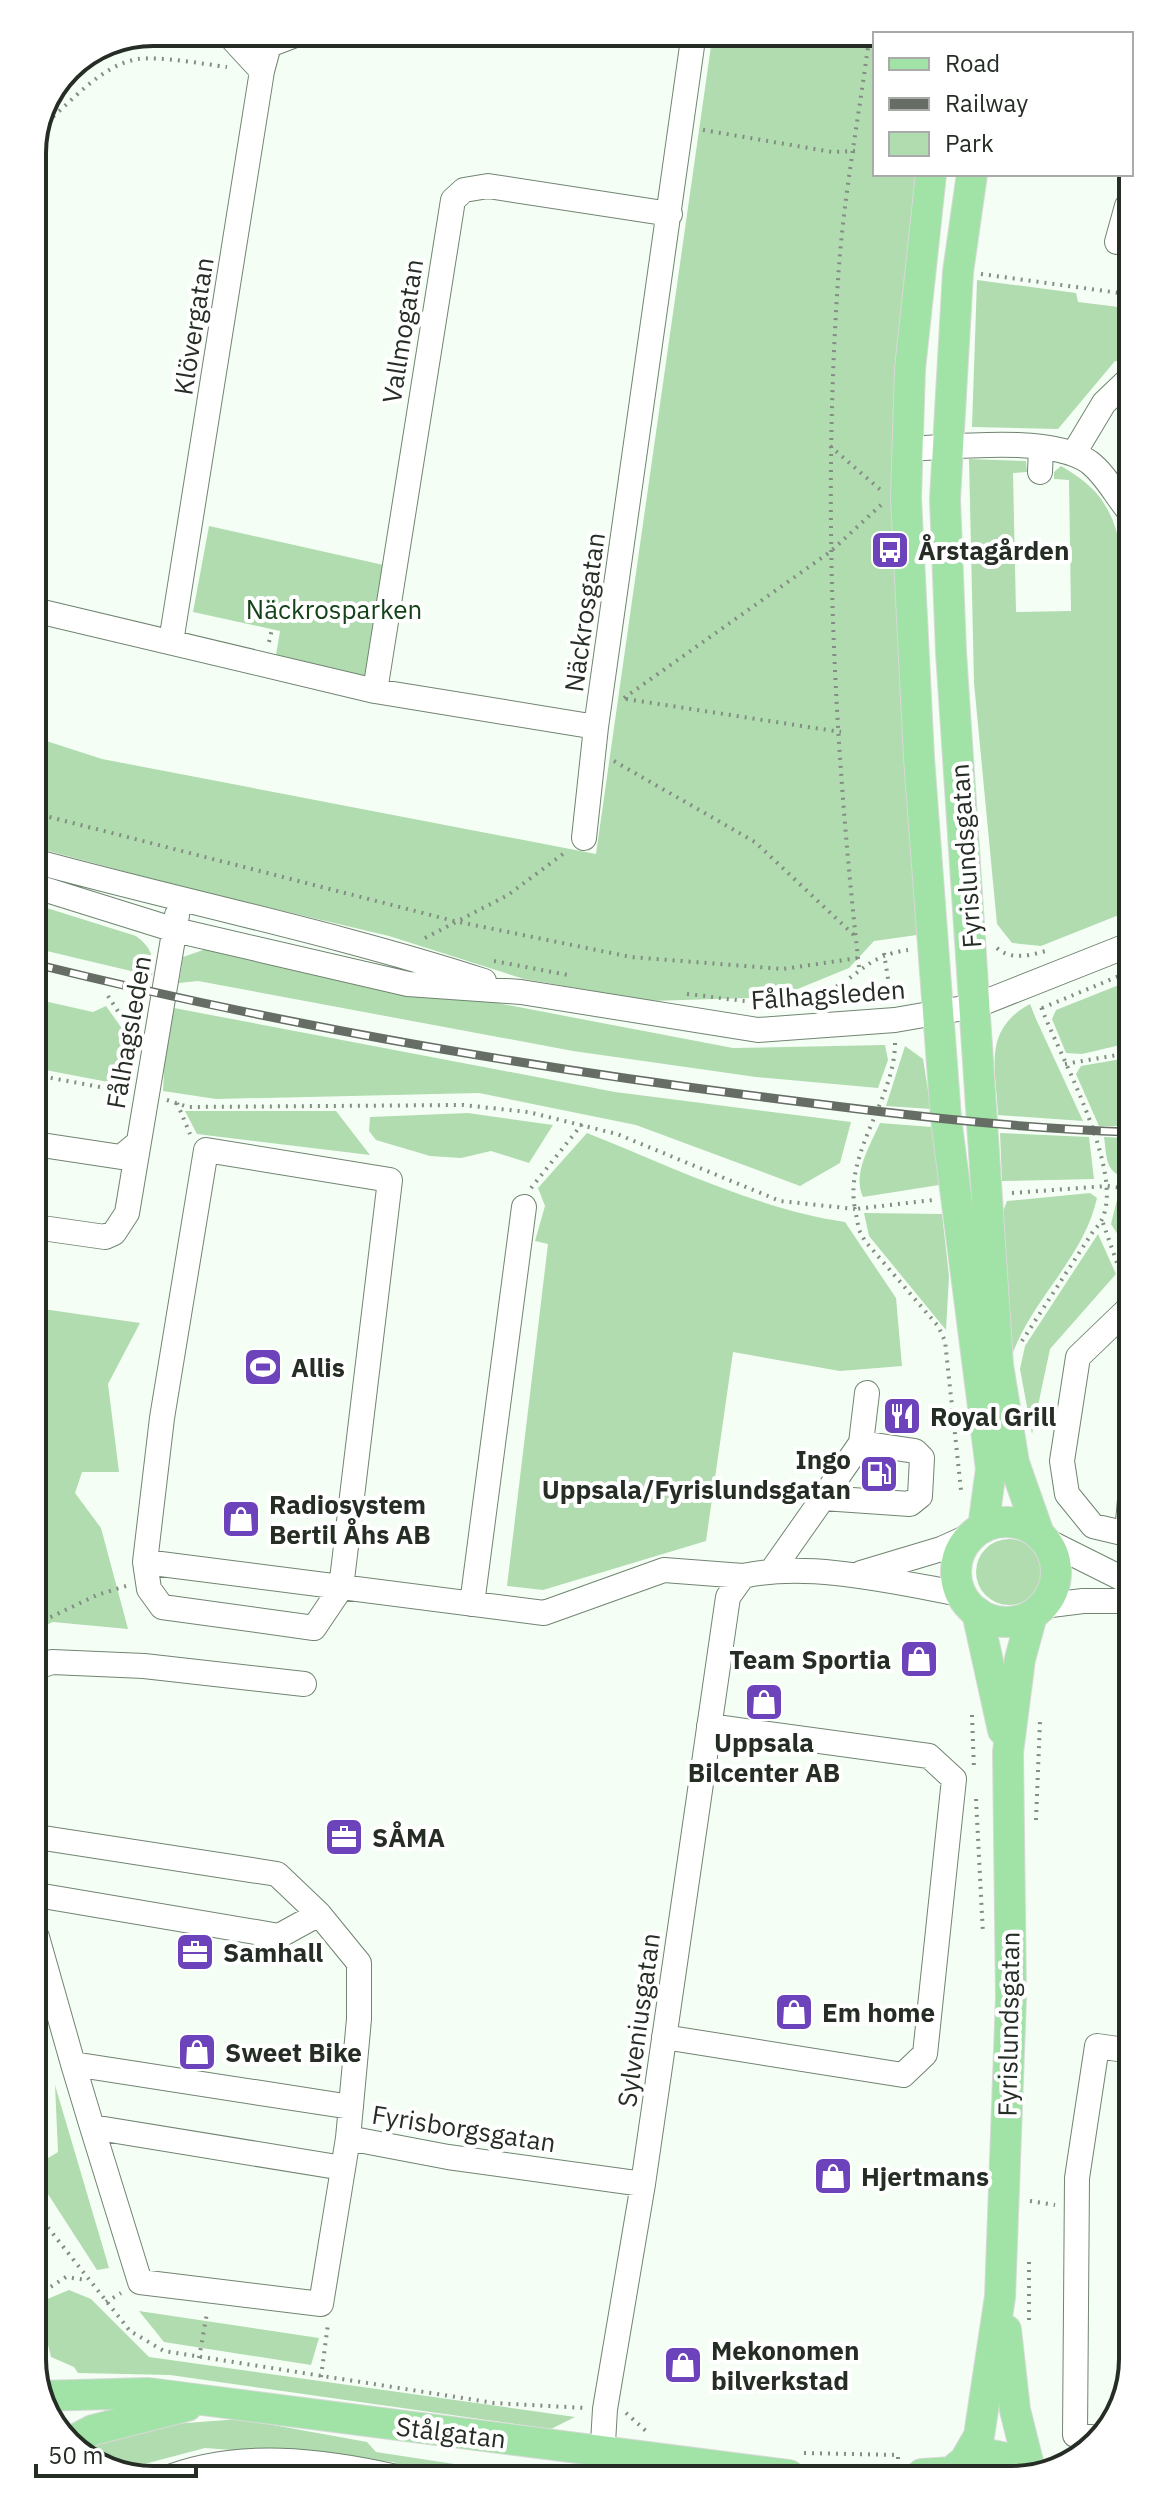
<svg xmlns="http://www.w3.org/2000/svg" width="1165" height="2512" font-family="'IBM Plex Sans',sans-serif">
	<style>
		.green { fill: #b0dcb0 }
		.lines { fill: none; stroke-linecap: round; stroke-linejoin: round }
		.minor-casing { stroke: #718471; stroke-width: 26 }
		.major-casing { stroke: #d8d9d8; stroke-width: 32 }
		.path { stroke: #848d84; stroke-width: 4; stroke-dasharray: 2 6; stroke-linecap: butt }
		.minor { stroke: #fff; stroke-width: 24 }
		.major { stroke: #a1e2a6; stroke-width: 30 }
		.rail-casing { stroke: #656d65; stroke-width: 9 }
		.rail { stroke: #fff; stroke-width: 6; stroke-dasharray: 18; stroke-linecap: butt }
		.labels { text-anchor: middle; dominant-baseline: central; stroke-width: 8; stroke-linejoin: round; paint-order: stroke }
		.street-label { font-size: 26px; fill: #252d25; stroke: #fff }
		.poi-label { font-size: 26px; font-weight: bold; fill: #252d25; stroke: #fff; text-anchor: start }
		.park-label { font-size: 26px; fill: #154219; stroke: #fff }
		.rim { fill: none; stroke: #252d25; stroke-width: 4 }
	</style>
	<rect width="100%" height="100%" fill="#f5fef5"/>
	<path class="green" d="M713,32H938L875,34V174H917L896,369L917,935L874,941L849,968L778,997L651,1001L524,979L389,936L182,887L34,847V737L102,759L596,854Z
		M977,280L1076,293L1078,302L1127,308V362L1115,361L1058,429L972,427Z
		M969,459L1026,461L1027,472L1013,473L1016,612L1071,611L1069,480L1054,479V472L1061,466C1098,487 1112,507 1121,549L1128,552V733L1117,726L1128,739L1129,911L1041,946L1012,943L997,924L974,683Z
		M209,526L388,566L371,678L276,655L280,631L193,612Z
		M34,904L136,936C152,948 154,957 152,976L34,948Z
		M209,948L733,1048L885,1045L888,1060L878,1088L756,1077L573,1051L198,981L179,983L183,957Z
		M1129,981V1043L1082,1054L1066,1053L1052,1019L1056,1010Z
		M35,999L93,1012L106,1006L135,1047L129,1086L35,1068Z
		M1030,1004L1036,1019L1083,1121L998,1115C996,1068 982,1030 1030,1004Z
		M174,1008L615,1092L851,1122L840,1163L800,1186L636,1125L479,1093L216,1099L163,1091L165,1052Z
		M905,1046L923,1059L931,1109L886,1106Z
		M1127,1058L1129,1126H1099L1076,1074L1081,1066Z
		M185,1111H336L370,1155L197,1134Z
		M468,1113L553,1125L529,1163L491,1151L461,1158L430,1156L376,1140L369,1131L370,1117Z
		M880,1123L932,1127L939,1185L863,1197C852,1173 870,1146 880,1123Z
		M587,1133C670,1166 757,1209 845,1222L896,1298L902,1366L840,1371L733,1352L706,1541L543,1590L507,1586L548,1244L535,1241L545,1206L538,1188Z
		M1000,1133L1089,1137L1094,1179L1002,1181Z
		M1104,1137L1129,1138L1130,1179C1105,1174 1107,1159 1104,1137Z
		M1090,1193L1097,1198C1083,1262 1024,1305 1008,1368L1000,1219L1007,1201Z
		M1118,1196L1130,1198V1254L1111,1224Z
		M864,1213L942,1214L949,1276L946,1330L869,1236Z
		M1098,1234L1116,1274L1050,1349L1032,1434L1020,1369L1025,1346Z
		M36,1308L140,1323L108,1384L119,1472H82L75,1493L101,1528L128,1629L53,1622L36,1629Z
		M976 1572a33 33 0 1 1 66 0a33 33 0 1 1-66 0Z
		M55,2085L109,2268L97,2270L46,2191L45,2160L58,2152Z
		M69,2290L91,2299L149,2357L575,2417L551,2429L170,2375L78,2373L74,2367L51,2357L42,2320L45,2300Z
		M139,2311L319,2338L311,2365L164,2342Z
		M240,2419L367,2442L376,2452L539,2477L422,2478L394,2462L205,2448L129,2468L127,2473L77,2452L132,2427Z"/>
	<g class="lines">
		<g class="minor-casing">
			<path id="minor" d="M226,32L262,71
				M1117,242L1127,206
				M907,449C954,447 1051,435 1089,462C1105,474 1115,494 1128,510
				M1074,453L1104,403L1127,381
				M1040,472L1041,448
				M34,610L375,691L596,727
				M171,642L262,71L269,45L303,32
				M375,691L453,200L464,190L488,186L670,214
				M584,838L596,727L694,32
				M34,861C184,902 336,933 484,981
				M34,886L175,930L408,984L521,992L758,1030L895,1020L975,1006L1129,945
				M35,1144L121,1157L138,1143
				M206,1150L390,1180L341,1588L314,1628L162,1607L149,1589L145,1562L162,1418Z
				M35,1227L105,1237L114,1233L127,1213L177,915
				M1130,1307L1078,1357L1062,1461L1067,1494L1093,1526L1131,1535
				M861,1443L867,1393
				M1127,1533L1130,1500
				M1045,1540L1131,1583
				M145,1562L544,1613L664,1570L743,1576
				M773,1569L823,1498L910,1504L920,1496L922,1458L915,1451L861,1443L823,1498
				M861,1573L941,1549L972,1535
				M472,1604L524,1207
				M1043,1606L1083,1601H1131
				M37,1667L52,1662L144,1666L304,1684
				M37,1837L277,1874L319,1914
				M37,1895L279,1936L319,1914L359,1963V2019L348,2138L448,2157L643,2184
				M37,1937L73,2064
				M664,2037L903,2075L925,2054L954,1779L929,1756L709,1726
				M92,2127L73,2064L351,2107
				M343,2168L92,2127L140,2282L321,2304L348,2138
				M1097,2438L1075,2435L1077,2178L1097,2046L1132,2051
				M601,2477L605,2409L643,2184L728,1597L743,1576C809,1561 895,1582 961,1594
				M162,2480C237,2449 324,2460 401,2478"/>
		</g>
		<g class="major-casing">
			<path id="major" d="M952,34V32
				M991,34V32
				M931,174L910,369L906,498L919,758L946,1118L991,1469L983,1528
				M972,174L958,272L945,499L951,652L998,1365L1014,1463L1039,1534
				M956 1572a50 50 0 1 1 100 0a50 50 0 1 1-100 0Z
				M977,1612L1003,1730
				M1006,2330L1015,2410L1031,2474
				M39,2396L148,2393L789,2475
				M70,2442L93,2430L187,2406
				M964,2462L979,2436L1000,2297L1011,1997L1008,1752L1020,1659L1032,1615
				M957,2467C981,2447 1010,2454 1030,2474
				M922,2474L952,2472"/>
		</g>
		<path class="path" d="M41,127C70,104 100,65 138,59C159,56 204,64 227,67
			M703,130L832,152L855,151
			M981,274L1127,294
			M830,446L883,492
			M269,642L272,629
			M624,698L830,552L881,505
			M626,699L841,732
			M614,761L755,842L856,937
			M34,813L454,921L631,957L783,969L858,958
			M425,938L508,895L567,851
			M997,948C1011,961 1032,955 1049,950
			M884,953L891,998
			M494,961L568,975
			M859,967C833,735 822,499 839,266C845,188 860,110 870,32
			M687,994C737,999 779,1011 827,991C860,977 865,956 908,950
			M108,996L133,1034
			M1042,1008L1129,972
			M895,1043C895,1099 844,1152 855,1209L933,1200
			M1065,1064L1129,1053
			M35,1075L127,1092
			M167,1100L188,1107L463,1105L528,1112L617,1134L780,1201L855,1209L859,1230L865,1241L938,1326L945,1341L961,1490
			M177,1103L190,1134
			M531,1188L582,1124
			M1012,1193L1107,1186L1130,1189
			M1103,1223L1122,1277L1130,1285
			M1022,1341L1094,1230C1138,1191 1056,1050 1040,1004
			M36,1624L97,1595L126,1586
			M972,1715L974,1770
			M976,1799L983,1934
			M1036,1820L1040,1721
			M38,2072L51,2069
			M1030,2201L1055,2205
			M38,2215L130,2331L164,2351L494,2403L585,2408
			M106,2302L121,2293
			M38,2305L41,2293L66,2277L86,2280
			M1029,2320V2261
			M38,2353L44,2372
			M199,2358L207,2313
			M321,2377L328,2324
			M626,2413L646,2431
			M804,2453L898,2455V2464"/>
		<use href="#minor" class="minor"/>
		<use href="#major" class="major"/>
		<g class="rail-casing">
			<path id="rail" d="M35,964C272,1023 513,1065 755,1096C879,1112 1004,1128 1129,1132"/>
		</g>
		<use href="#rail" class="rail"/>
	</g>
	<defs>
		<g id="bus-square" transform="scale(2)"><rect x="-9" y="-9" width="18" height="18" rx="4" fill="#6d43bb" stroke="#fff"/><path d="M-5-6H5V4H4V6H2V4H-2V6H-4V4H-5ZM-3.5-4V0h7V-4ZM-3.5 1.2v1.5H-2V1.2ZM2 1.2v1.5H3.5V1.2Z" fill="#fff"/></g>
		<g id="stadium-square" transform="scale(2)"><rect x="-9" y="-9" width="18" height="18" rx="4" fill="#6d43bb" stroke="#fff"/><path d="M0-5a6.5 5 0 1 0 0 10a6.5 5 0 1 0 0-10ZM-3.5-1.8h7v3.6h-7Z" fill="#fff"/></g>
		<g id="restaurant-square" transform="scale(2)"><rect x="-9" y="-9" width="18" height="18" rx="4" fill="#6d43bb" stroke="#fff"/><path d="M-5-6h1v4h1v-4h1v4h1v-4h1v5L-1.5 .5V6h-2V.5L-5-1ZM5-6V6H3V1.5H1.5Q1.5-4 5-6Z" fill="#fff"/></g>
		<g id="fuel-square" transform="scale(2)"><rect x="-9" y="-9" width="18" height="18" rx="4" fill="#6d43bb" stroke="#fff"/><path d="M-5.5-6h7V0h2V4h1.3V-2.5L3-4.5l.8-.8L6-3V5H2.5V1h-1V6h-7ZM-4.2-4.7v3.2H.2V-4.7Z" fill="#fff"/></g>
		<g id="shop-square" transform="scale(2)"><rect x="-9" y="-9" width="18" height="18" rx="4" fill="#6d43bb" stroke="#fff"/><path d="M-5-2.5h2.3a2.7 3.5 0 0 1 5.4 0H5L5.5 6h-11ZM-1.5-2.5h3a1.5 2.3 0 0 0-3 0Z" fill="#fff"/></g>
		<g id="office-square" transform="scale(2)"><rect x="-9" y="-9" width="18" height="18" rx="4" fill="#6d43bb" stroke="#fff"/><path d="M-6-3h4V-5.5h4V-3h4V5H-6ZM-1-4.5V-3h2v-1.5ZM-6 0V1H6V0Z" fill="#fff"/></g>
	</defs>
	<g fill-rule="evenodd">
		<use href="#bus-square" x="890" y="550"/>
		<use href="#stadium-square" x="263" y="1367"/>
		<use href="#restaurant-square" x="902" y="1416"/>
		<use href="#fuel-square" x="879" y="1474"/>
		<use href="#shop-square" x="241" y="1519"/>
		<use href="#shop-square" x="919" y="1659"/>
		<use href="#shop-square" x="764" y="1702"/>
		<use href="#office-square" x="344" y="1837"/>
		<use href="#office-square" x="195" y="1952"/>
		<use href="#shop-square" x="794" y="2012"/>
		<use href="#shop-square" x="197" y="2052"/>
		<use href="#shop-square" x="833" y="2176"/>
		<use href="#shop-square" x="683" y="2365"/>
	</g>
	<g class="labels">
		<g class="street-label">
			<text transform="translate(193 326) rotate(-81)">Klövergatan</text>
			<text transform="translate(402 331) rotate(-81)">Vallmogatan</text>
			<text transform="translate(584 612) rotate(-82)">Näckrosgatan</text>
			<text transform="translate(965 856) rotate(-94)">Fyrislundsgatan</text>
			<text transform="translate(828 994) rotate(-4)">Fålhagsleden</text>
			<text transform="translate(128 1032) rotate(-80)">Fålhagsleden</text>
			<text transform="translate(638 2020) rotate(-82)">Sylveniusgatan</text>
			<text transform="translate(1008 2024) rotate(-89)">Fyrislundsgatan</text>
			<text transform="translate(464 2128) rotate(9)">Fyrisborgsgatan</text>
			<text transform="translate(451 2432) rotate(7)">Stålgatan</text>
		</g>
		<g class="poi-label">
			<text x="918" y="550">Årstagården</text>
			<text x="291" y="1367">Allis</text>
			<text x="930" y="1416">Royal Grill</text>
			<text x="851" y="1459" text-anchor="end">Ingo<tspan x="851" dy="30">Uppsala/Fyrislundsgatan</tspan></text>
			<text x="269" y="1504">Radiosystem<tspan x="269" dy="30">Bertil Åhs AB</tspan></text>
			<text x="891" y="1659" text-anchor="end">Team Sportia</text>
			<text x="764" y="1742" text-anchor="middle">Uppsala<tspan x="764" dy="30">Bilcenter AB</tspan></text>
			<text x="372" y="1837">SÅMA</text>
			<text x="223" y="1952">Samhall</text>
			<text x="822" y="2012">Em home</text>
			<text x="225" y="2052">Sweet Bike</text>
			<text x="861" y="2176">Hjertmans</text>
			<text x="711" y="2350">Mekonomen<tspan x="711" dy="30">bilverkstad</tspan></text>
		</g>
		<g class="park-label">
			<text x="334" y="609">Näckrosparken</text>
		</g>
	</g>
	<path d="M0 0H1165V2512H0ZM153 46H1012A107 107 0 0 1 1119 153V2359A107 107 0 0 1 1012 2466H153A107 107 0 0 1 46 2359V153A107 107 0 0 1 153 46Z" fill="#fff" fill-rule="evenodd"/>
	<path class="rim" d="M153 46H1012A107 107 0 0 1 1119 153V2359A107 107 0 0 1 1012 2466H153A107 107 0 0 1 46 2359V153A107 107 0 0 1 153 46Z"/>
	<rect x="873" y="32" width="260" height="144" fill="#ffffff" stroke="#a8aba8" stroke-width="2"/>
	<rect x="889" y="58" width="40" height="12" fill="#a1e2a6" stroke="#a8aba8" stroke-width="2"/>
	<text x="945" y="72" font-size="24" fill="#252d25">Road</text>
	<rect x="889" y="98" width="40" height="12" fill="#656d65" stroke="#a8aba8" stroke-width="2"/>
	<text x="945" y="112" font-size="24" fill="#252d25">Railway</text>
	<rect x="889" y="132" width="40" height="24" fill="#b0dcb0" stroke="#a8aba8" stroke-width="2"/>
	<text x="945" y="152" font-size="24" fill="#252d25">Park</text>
	<path d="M36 2464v12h160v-12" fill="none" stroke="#252d25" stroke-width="4"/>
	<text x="48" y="2464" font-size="24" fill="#252d25" stroke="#ffffff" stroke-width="6" paint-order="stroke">50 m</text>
</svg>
